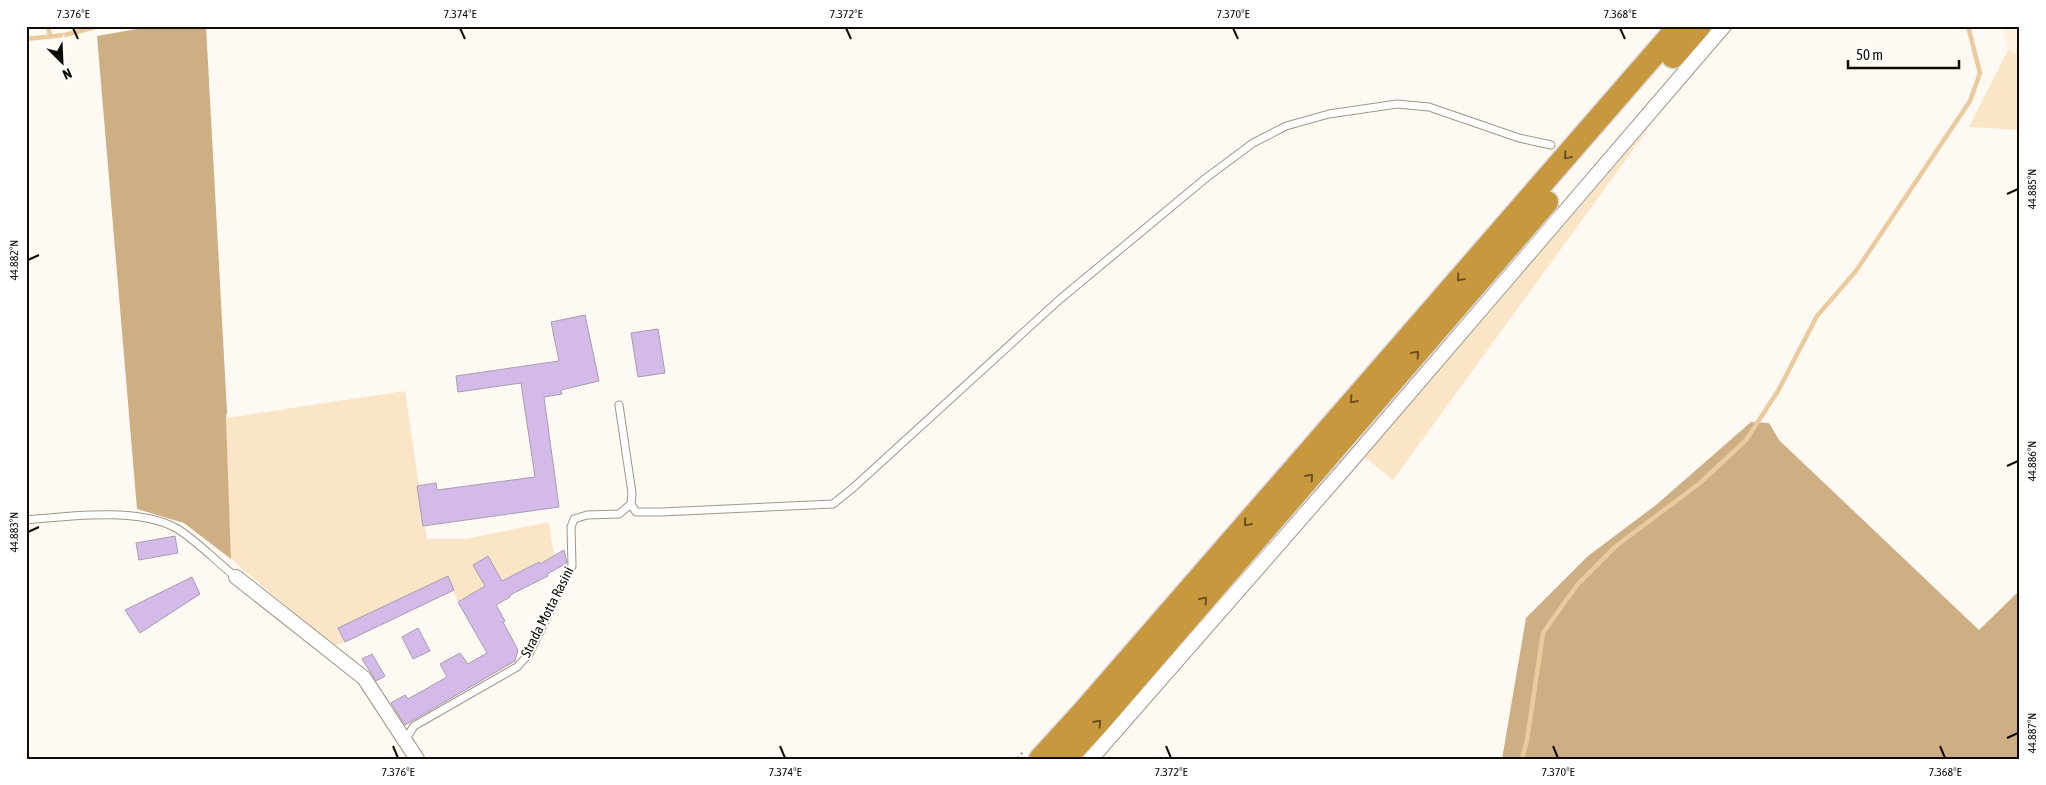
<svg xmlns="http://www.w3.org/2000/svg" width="2046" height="785" font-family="'Asap Condensed',sans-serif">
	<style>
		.built { fill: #fdf0de }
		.green { fill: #fbe5c7 }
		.forest { fill: #ceae83 }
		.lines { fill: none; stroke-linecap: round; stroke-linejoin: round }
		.stream { stroke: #ebcb9e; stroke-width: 4.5 }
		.building { fill: #d3bae8; stroke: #a79eae }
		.service-casing { stroke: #a19788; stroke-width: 9 }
		.minor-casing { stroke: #a19788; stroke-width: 16 }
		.trunk-casing { stroke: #d9d8d7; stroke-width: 25 }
		.path { stroke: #7e7a74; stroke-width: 2.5; stroke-dasharray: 2.5 4; stroke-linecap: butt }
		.service { stroke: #fff; stroke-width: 7 }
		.minor { stroke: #fff; stroke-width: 14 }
		.trunk { stroke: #c7983e; stroke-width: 22 }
		.oneway { stroke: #6b5222 }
		.ticks { fill: none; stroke: #0f0c07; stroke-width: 2 }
		.labels { text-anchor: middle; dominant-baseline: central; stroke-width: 4; stroke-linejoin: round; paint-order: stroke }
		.street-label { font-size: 14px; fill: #0f0c07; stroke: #fff }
		.neatline { fill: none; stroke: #0f0c07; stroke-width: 2 }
		.ticks-label { font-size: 12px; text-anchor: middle; fill: #0f0c07 }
	</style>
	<rect width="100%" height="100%" fill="#fef9f3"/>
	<path class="built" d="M2002,26H2020V56L2008,50Z"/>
	<path class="green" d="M2008,50L2020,56V130L1969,127Z
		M1654,121L1393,480L1364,457Z
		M405,391L427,539H465L549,522L554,556L540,564L538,562L519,572L504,584L487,556L473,565L485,586L458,602L448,577L338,628L345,642L333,646L231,559L226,418Z"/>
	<path class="forest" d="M154,26H206L227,412L226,418L231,559L184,523L137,509L97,36Z
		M1751,422L1769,423L1779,440L1979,630L2020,590V759H1502L1526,618L1588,556L1656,505Z"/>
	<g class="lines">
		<path class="stream" d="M48,26L50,36
			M26,39L65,35L99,26
			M1522,759L1527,740L1543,633L1577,585L1616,546L1700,483L1746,440L1778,391L1817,316L1856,271L1970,101L1980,73L1968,26"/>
	</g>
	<path class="building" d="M585,315L599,381L561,390L562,394L544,397L559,507L423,526L417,486L436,483L437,490L535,477L521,383L458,392L456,376L559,361L551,322Z
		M658,329L665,373L638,377L631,333Z
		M175,536L178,553L139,560L136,543Z
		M564,550L567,563L547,574L548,576L510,595V597L496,605L505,621L503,622L518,650L515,661L405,725L391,703L405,695L408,699L447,677L440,664L460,653L468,664L487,653L458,602L485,586L473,565L488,556L502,581L539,562L540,564Z
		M448,576L454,590L345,642L338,628Z
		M192,577L200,594L140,633L125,610Z
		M418,628L430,651L413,659L402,637Z
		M372,654L385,676L376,681L362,659Z"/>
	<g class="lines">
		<g class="service-casing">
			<path id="service" d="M631,504L636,512H661L833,504L854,487L1059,300L1206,178L1253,143L1286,126L1329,114L1397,104L1429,107L1519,138L1551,145
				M26,520C68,516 139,507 176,528C195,539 218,563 236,577
				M405,740L414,726L517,667L529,654L572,566L571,527L574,519L587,515L619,514L631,504L632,493L619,405"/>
		</g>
		<g class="minor-casing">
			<path id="minor" d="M236,577L364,678L417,759
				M1091,759L1346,467L1724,26"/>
		</g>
		<g class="trunk-casing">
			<path id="trunk" d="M1673,57L1700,26
				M1040,759L1082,713L1679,26
				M1065,759L1099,722L1547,202"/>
		</g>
		<path class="path" d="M1017,759L1022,753"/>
		<use href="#service" class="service"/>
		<use href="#minor" class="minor"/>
		<use href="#trunk" class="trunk"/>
	</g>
	<defs><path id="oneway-chevron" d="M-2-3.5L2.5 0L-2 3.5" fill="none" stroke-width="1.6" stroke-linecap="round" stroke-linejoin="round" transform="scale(1.25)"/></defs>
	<g class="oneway">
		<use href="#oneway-chevron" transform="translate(1567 156) rotate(131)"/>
		<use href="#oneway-chevron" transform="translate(1460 278) rotate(131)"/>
		<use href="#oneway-chevron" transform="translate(1416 354) rotate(-49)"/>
		<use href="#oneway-chevron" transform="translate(1353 400) rotate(131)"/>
		<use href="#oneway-chevron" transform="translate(1310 477) rotate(-49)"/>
		<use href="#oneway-chevron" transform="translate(1247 523) rotate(131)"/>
		<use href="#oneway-chevron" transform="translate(1204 600) rotate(-49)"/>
		<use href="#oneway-chevron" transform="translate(1098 723) rotate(-48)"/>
	</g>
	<path class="ticks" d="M73,28L78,39M460,28L465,39M846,28L851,39M1233,28L1238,39M1620,28L1625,39M2007,194L2018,189M28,260L39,255M2007,466L2018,461M28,532L39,527M2007,738L2018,733M393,746L398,758M780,746L785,758M1166,746L1171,758M1553,746L1558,758M1940,746L1945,758"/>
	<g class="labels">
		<g class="street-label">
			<text transform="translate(547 612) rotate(-63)">Strada Motta Rasini</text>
		</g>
	</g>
	<rect width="2046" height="785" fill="none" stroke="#ffffff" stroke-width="55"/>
	<g transform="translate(62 62) rotate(156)" stroke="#ffffff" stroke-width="4" paint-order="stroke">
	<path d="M0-4L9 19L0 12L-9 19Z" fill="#0f0c07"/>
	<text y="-8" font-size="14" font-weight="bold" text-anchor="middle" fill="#0f0c07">N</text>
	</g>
	<path d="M1848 60v8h111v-8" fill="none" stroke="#0f0c07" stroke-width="2.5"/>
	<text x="1856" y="60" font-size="15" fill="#0f0c07" stroke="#ffffff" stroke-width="4" paint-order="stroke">50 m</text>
	<rect x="28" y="28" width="1990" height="730" class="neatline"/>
	<g class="ticks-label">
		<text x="73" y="18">7.376°E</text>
		<text x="460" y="18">7.374°E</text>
		<text x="846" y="18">7.372°E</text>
		<text x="1233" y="18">7.370°E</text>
		<text x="1620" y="18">7.368°E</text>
		<text transform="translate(2032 189) rotate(-90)" y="4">44.885°N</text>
		<text transform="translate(14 260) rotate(-90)" y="4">44.882°N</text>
		<text transform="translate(2032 461) rotate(-90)" y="4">44.886°N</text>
		<text transform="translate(14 532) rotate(-90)" y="4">44.883°N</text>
		<text transform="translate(2032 733) rotate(-90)" y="4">44.887°N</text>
		<text x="398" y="776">7.376°E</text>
		<text x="785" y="776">7.374°E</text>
		<text x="1171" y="776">7.372°E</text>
		<text x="1558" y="776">7.370°E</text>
		<text x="1945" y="776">7.368°E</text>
	</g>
</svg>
